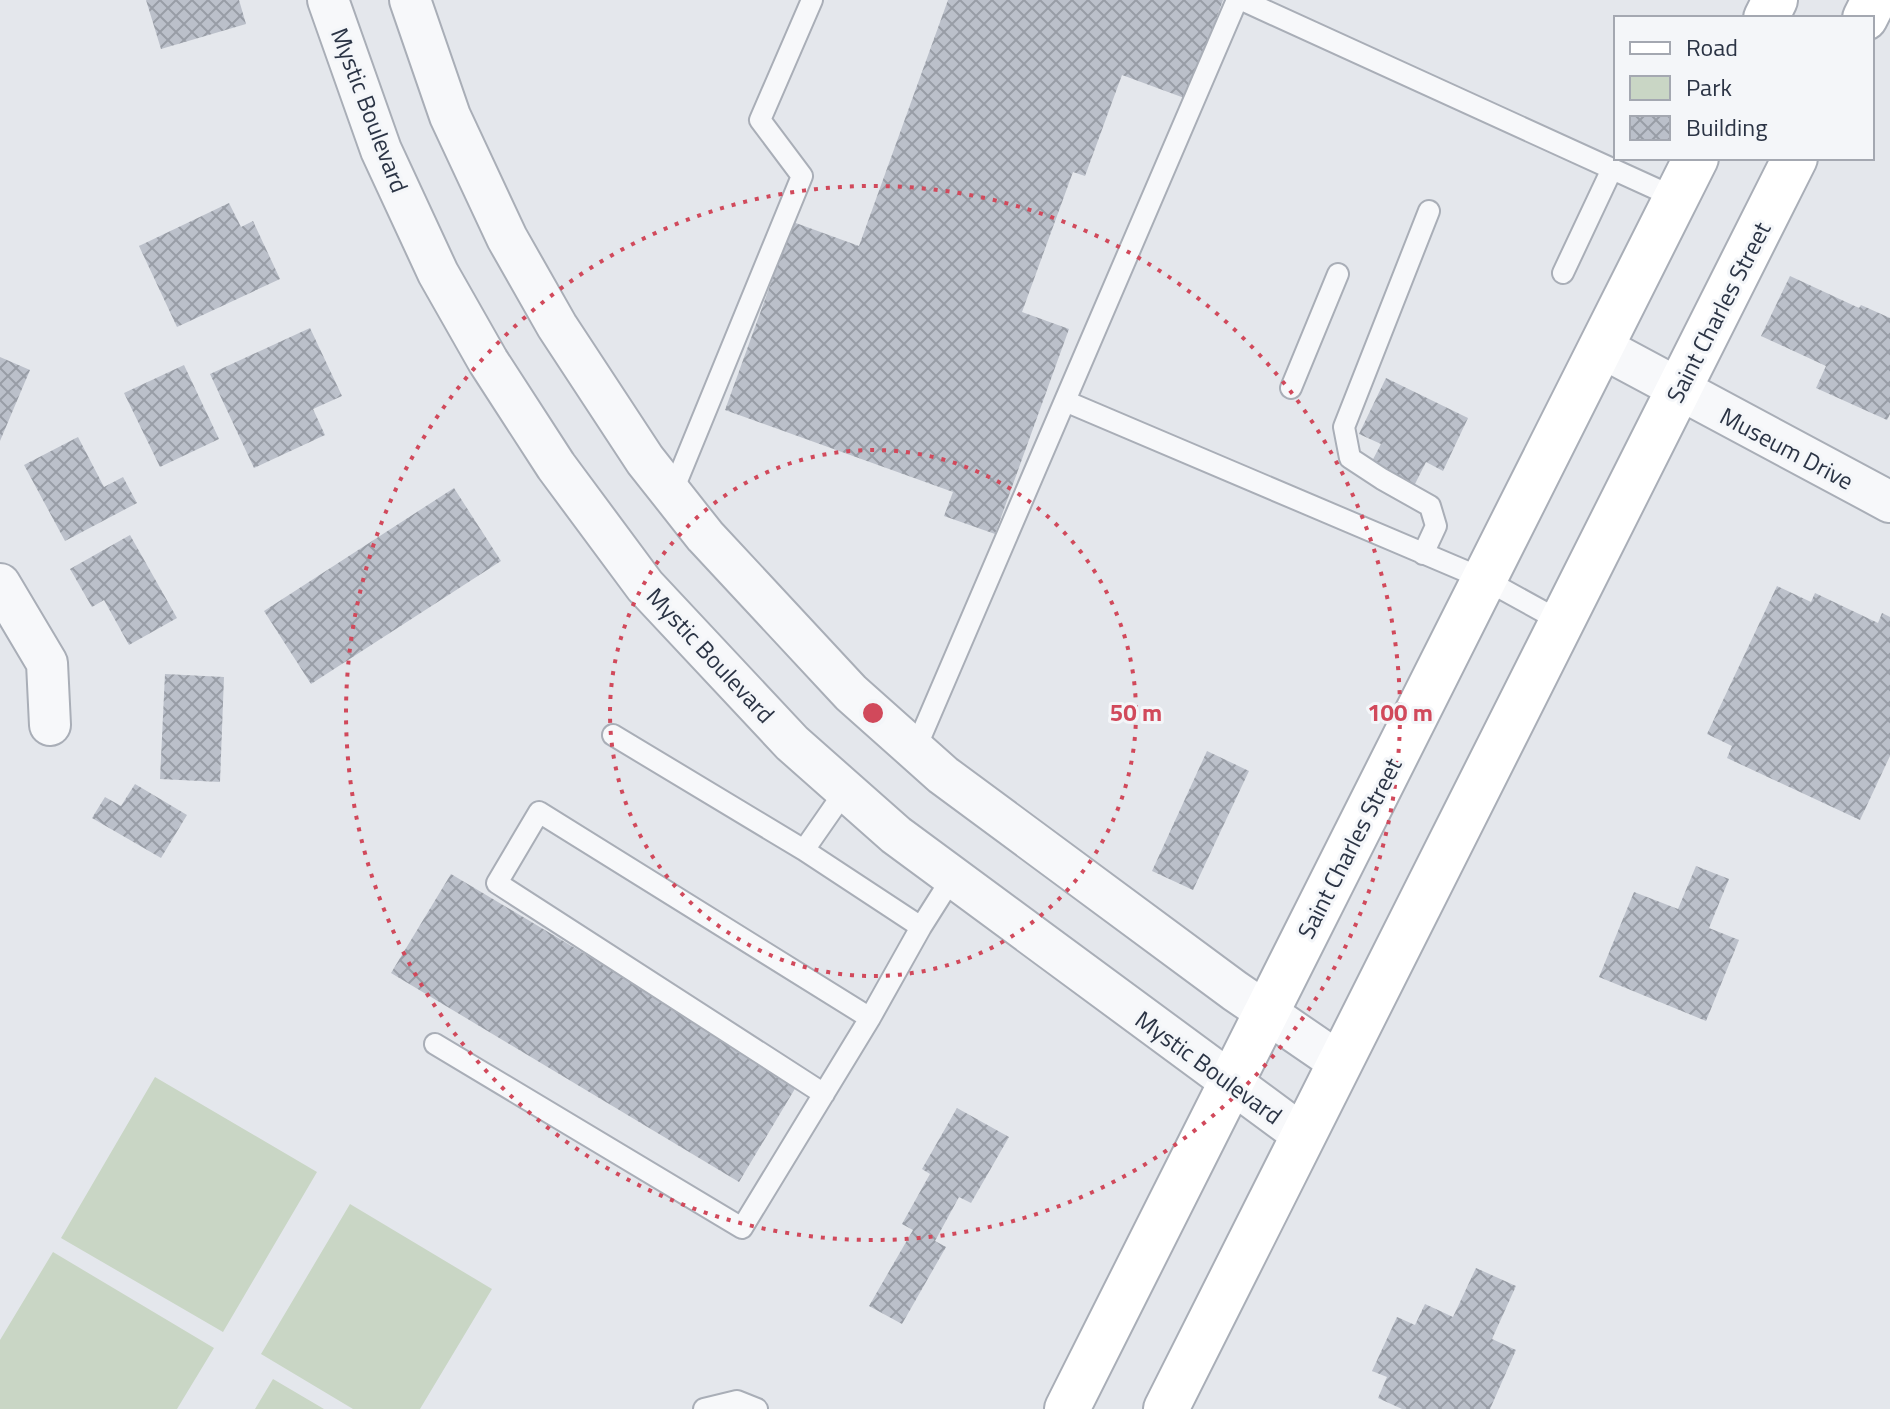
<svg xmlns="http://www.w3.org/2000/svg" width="1890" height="1409" font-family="'Titillium Web',sans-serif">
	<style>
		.green { fill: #c9d6c5 }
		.building { fill: url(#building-cross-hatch) }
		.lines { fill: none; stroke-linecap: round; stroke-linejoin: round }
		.lane-casing { stroke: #a9aeb7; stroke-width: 24 }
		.street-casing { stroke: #a9aeb7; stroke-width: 44 }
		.secondary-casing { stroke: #a9aeb7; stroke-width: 48 }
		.lane { stroke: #f7f8fa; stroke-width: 20 }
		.street { stroke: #f7f8fa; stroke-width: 40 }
		.secondary { stroke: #fff; stroke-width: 44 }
		.ring { fill: none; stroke: #d1495b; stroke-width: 4; stroke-dasharray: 4 8 }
		.labels { text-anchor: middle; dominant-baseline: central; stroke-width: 6; stroke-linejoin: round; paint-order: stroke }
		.street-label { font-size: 24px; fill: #2b3445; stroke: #f4f6f9 }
		.centre { fill: #d1495b; stroke: #f4f6f9; stroke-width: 4 }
		.ring-label { font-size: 24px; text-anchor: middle; font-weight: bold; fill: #d1495b; stroke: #f4f6f9; stroke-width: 6; stroke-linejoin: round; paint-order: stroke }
	</style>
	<defs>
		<pattern id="building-cross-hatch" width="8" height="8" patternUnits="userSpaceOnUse" patternTransform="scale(2)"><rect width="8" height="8" fill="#bbc0ca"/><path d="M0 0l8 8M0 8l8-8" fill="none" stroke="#989da6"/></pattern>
	</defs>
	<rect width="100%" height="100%" fill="#e4e7ec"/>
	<path class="green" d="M155,1077L317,1172L223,1332L61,1238Z
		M350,1204L492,1289L420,1409H353L261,1354Z
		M53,1252L214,1348L177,1409H0V1340Z
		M273,1379L324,1409H255Z"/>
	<path class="building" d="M146,0H239L246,24L161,49Z
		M948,0H1223L1187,99L1122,75L1085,176L1073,172L1022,312L1069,329L995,534L944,516L953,492L725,410L793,222L859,246Z
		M229,203L241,227L253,221L280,279L177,327L139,246Z
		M1790,276L1859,308L1861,305L1890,318V414L1887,420L1816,388L1826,366L1761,336Z
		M310,328L342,396L313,409L325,435L254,468L210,374Z
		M0,357L30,370L0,441Z
		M184,365L219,439L160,467L124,393Z
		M1386,378L1468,418L1443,471L1426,462L1414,486L1370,465L1381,444L1359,434Z
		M78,437L104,487L123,477L137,503L65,541L24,465Z
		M454,488L501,561L311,684L264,611Z
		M130,535L177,618L129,645L104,600L92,607L70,569Z
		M1777,586L1811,602L1815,593L1878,623L1882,613L1890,617V756L1860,820L1727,758L1732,746L1707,734Z
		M165,674L224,677L220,782L160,779Z
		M1207,751L1249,771L1193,890L1152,871Z
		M135,784L187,815L161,858L92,818L105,797L121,806Z
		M1696,866L1729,879L1709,928L1739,940L1706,1021L1599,977L1634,892L1678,909Z
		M451,874L799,1082L739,1182L391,973Z
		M957,1108L1009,1137L971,1203L959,1197L935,1241L946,1247L902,1324L869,1306L913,1230L902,1224L930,1174L922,1169Z
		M1476,1268L1516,1286L1492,1339L1516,1350L1490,1409H1402L1378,1398L1387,1377L1372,1371L1397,1317L1415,1325L1425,1304L1453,1317Z"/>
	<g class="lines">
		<g class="lane-casing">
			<path id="lane" d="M1242,0L1676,198
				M1563,273L1612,169
				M1291,388L1338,274
				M1065,401L1484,579L1562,622
				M672,493L802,176L760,120L812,0
				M1423,554L1436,526L1430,506L1382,479L1350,458L1344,427L1429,211
				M613,735L804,850L845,791
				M915,750L1237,0
				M804,850L921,927L952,878
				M435,1044L742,1228L870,1018L921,927
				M824,1094L497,883L539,812L870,1018
				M704,1409L737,1401L757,1409"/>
		</g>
		<g class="street-casing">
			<path id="street" d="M328,0L381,150L438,273L488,361L556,466L645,586L792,743L896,835L1304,1136
				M410,0L450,116L507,238L557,326L645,460L705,536L851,693L943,775L1235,991L1340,1063
				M1601,347L1890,502
				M0,584L47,663L50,725"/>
		</g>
		<g class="secondary-casing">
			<path id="secondary" d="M1766,18L1775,0
				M1865,18L1874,0
				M1067,1409L1696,158
				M1166,1409L1795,158"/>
		</g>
		<use href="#lane" class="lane"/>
		<use href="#street" class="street"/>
		<use href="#secondary" class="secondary"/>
	</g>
	<g class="ring">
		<circle cx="873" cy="713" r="263"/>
		<circle cx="873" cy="713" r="527"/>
	</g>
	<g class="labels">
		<g class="street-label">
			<text transform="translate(370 110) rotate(69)">Mystic Boulevard</text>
			<text transform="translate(1718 312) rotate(-63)">Saint Charles Street</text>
			<text transform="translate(1787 448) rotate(28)">Museum Drive</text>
			<text transform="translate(711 655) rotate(47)">Mystic Boulevard</text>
			<text transform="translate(1349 848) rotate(-63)">Saint Charles Street</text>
			<text transform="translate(1209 1067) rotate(36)">Mystic Boulevard</text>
		</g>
	</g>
	<circle cx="873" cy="713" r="12" class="centre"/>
	<g class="ring-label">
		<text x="1136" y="721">50 m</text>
		<text x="1400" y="721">100 m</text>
	</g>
	<rect x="1614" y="16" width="260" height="144" fill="#f4f6f9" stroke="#a4a8b1" stroke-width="2"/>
	<rect x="1630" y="42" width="40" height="12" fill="#ffffff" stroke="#a4a8b1" stroke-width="2"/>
	<text x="1686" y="56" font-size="24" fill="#2b3445">Road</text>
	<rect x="1630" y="76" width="40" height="24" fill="#c9d6c5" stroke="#a4a8b1" stroke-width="2"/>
	<text x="1686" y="96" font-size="24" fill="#2b3445">Park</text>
	<rect x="1630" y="116" width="40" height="24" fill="url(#building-cross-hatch)" stroke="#a4a8b1" stroke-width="2"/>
	<text x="1686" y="136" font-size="24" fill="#2b3445">Building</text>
</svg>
